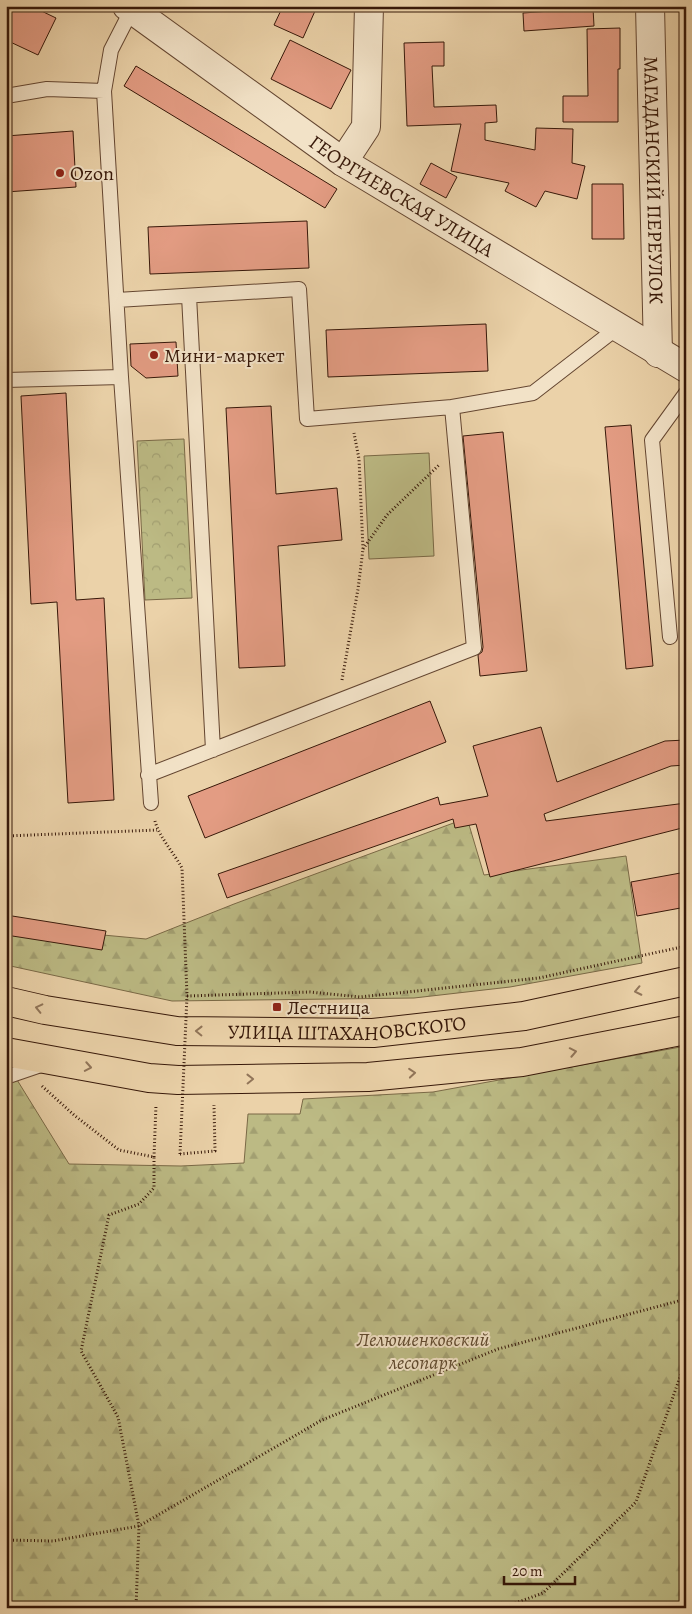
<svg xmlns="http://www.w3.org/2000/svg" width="692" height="1614" font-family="Alegreya,serif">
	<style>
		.forest { fill: url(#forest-firs); stroke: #7a6946 }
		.park { fill: url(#park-crowns); stroke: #7a6946 }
		.pitch { fill: #bcba84; stroke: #7a6946 }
		.building { fill: #e39c83; stroke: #371809 }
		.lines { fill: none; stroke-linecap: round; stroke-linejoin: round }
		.service-casing { stroke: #644631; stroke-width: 16 }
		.minor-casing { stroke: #644631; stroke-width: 30 }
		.primary-casing { stroke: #371809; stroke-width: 30 }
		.path { stroke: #371809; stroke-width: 3; stroke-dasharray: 1 2.5; stroke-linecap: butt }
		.service { stroke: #f2e2c7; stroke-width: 14 }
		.minor { stroke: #f2e2c7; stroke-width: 28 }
		.primary { stroke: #ebd2a9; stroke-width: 28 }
		.path-bridge { stroke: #371809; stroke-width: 3; stroke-dasharray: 1 2.5; stroke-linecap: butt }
		.oneway { stroke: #917559 }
		.poi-dot { fill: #8f2418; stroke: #f2e2c7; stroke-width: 2 }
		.labels { text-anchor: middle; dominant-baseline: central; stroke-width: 4; stroke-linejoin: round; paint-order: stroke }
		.poi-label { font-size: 20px; fill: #371809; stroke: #f2e2c7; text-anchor: start }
		.street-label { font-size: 20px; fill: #371809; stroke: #f2e2c7 }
		.park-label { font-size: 20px; font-style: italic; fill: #5f492e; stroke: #f2e2c7 }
	</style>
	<defs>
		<pattern id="forest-firs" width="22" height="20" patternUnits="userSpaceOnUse" patternTransform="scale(1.25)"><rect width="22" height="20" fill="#bcba84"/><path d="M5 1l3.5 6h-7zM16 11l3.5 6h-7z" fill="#a29f71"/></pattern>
		<pattern id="park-crowns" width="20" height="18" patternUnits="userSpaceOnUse" patternTransform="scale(1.25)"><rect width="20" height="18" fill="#bcba84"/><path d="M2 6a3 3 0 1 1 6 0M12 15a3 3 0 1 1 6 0" fill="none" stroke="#a29f71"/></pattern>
	</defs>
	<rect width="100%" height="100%" fill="#ebd2a9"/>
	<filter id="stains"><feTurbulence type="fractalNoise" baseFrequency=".004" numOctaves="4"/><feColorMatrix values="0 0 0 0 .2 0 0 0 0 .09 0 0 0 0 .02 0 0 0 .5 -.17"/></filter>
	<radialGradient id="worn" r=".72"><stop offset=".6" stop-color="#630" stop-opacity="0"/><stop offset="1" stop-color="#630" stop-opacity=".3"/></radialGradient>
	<path class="forest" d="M467,818L484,875L626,856L642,963L510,987L414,998L172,1001L6,965V926L146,939L234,904Z
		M686,1046V1608H6V1062L69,1164L181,1166L244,1163L248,1114H300L303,1099L433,1092Z"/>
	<path class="park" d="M184,439L192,598L145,600L137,441Z"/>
	<path class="pitch" d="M429,453L434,556L369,559L364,456Z"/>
	<path class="building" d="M6,6H31L56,18L38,55L6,40Z
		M283,6H305L315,11L303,38L274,25Z
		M593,8L594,26L524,31L523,13Z
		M620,28V69H618V122H563V96H588L587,29Z
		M290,40L351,70L331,109L271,79Z
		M444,42V66H432L434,107L496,105L497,122L485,123V140L535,150L536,128L573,129L572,163L585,166L577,199L545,191L536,207L505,191L509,183L451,171L461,124L407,126L404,43Z
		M136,66L337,189L325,208L124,86Z
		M73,131L76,187L6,192V136Z
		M431,163L457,177L446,198L420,184Z
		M592,184H623L624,239H592Z
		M307,221L309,268L150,274L148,227Z
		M486,324L488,371L328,377L326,330Z
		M176,342L178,376L146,378L131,366L130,344Z
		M66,393L76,600L104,598L114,800L68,803L57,602L31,604L21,396Z
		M271,406L276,494L337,488L342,540L278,546L285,666L239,668L226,408Z
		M631,425L653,666L626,669L605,427Z
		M503,432L527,671L480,676L478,655L482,652L483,647L463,436Z
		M430,701L446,742L205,838L188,796Z
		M541,727L557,782L665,741L686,740V765L671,766L544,814L546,821L686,803V827L490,877L476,824L455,828L453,819L227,898L218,874L438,797L440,805L488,796L473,746Z
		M686,872V907L637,916L631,882Z
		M6,915L106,931L102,950L6,935Z"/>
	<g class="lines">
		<g class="service-casing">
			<path id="service" d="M132,9L111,50L104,91L121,377L151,803
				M6,96L47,89L104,91
				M189,296L213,750
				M117,300L299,289L307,419L452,407
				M6,380L121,377
				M670,637L652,440L686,393
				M148,775L474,648L452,407L533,393L617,328
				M6,1077L44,1064"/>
		</g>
		<g class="minor-casing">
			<g id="minor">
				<path id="s1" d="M127,6L343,162L686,368"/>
				<path id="s2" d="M650,6L658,353"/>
				<path d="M343,162L366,127L369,6"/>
			</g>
		</g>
		<g class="primary-casing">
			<g id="primary">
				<path id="s3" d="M6,1001L45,1010L177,1031L373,1033L524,1016L686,981"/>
				<path d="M6,1052L149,1078L178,1080L368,1077L522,1062L686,1030"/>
			</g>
		</g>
		<path class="path" d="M363,549L387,515L439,465
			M342,680L358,589L363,549L359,459L354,433
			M155,821C159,837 174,853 182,868
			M6,836L157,830
			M187,996L310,992L360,997L539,978L686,946
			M42,1086L74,1115L119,1150L154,1157V1188L139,1204L109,1215L81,1351L118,1417L139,1526L136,1608
			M180,1154L215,1151L214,1105
			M154,1157L156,1105
			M6,1540L53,1541L139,1526L322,1420L498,1349L686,1299
			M502,1608L543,1593L636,1502L686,1360"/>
		<use href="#service" class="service"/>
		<use href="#minor" class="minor"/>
		<use href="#primary" class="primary"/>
		<path class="path-bridge" d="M180,1154L187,996L182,868"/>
	</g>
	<defs><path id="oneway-chevron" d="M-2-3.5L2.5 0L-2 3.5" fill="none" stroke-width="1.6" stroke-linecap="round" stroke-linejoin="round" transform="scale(1.25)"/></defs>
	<g class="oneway">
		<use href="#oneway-chevron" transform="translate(638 991) rotate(168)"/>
		<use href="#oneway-chevron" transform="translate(39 1008) rotate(-167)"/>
		<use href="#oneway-chevron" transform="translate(199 1031) rotate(-179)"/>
		<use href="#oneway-chevron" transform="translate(573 1052) rotate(-11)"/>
		<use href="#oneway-chevron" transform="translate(88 1067) rotate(10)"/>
		<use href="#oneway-chevron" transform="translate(412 1073) rotate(-5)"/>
		<use href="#oneway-chevron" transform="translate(250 1079) rotate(-1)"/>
	</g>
	<g class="poi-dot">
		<circle cx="60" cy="173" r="5"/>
		<circle cx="154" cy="355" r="5"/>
		<rect x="272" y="1002" width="10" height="10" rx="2.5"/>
	</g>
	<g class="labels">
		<g class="poi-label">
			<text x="70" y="173">Ozon</text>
			<text x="164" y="355">Мини-маркет</text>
			<text x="287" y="1007">Лестница</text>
		</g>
		<g class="street-label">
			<text stroke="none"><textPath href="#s2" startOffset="174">МАГАДАНСКИЙ ПЕРЕУЛОК</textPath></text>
			<text stroke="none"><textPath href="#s1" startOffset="334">ГЕОРГИЕВСКАЯ УЛИЦА</textPath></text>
			<text stroke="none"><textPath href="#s3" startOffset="344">УЛИЦА ШТАХАНОВСКОГО</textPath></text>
		</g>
		<g class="park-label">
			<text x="423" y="1339">Лелюшенковский<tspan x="423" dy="23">лесопарк</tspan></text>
		</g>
	</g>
	<rect width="692" height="1614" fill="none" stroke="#ebd2a9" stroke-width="25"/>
	<rect x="8" y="8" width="677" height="1599" fill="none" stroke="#371809" stroke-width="2.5"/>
	<rect x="12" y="12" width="667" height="1589" fill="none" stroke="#371809"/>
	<path d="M504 1576v8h71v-8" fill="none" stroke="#371809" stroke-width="2.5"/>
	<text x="512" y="1576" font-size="15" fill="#371809" stroke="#f2e2c7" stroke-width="4" paint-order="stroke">20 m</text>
	<rect width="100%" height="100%" filter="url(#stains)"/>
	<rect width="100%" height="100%" fill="url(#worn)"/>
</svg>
